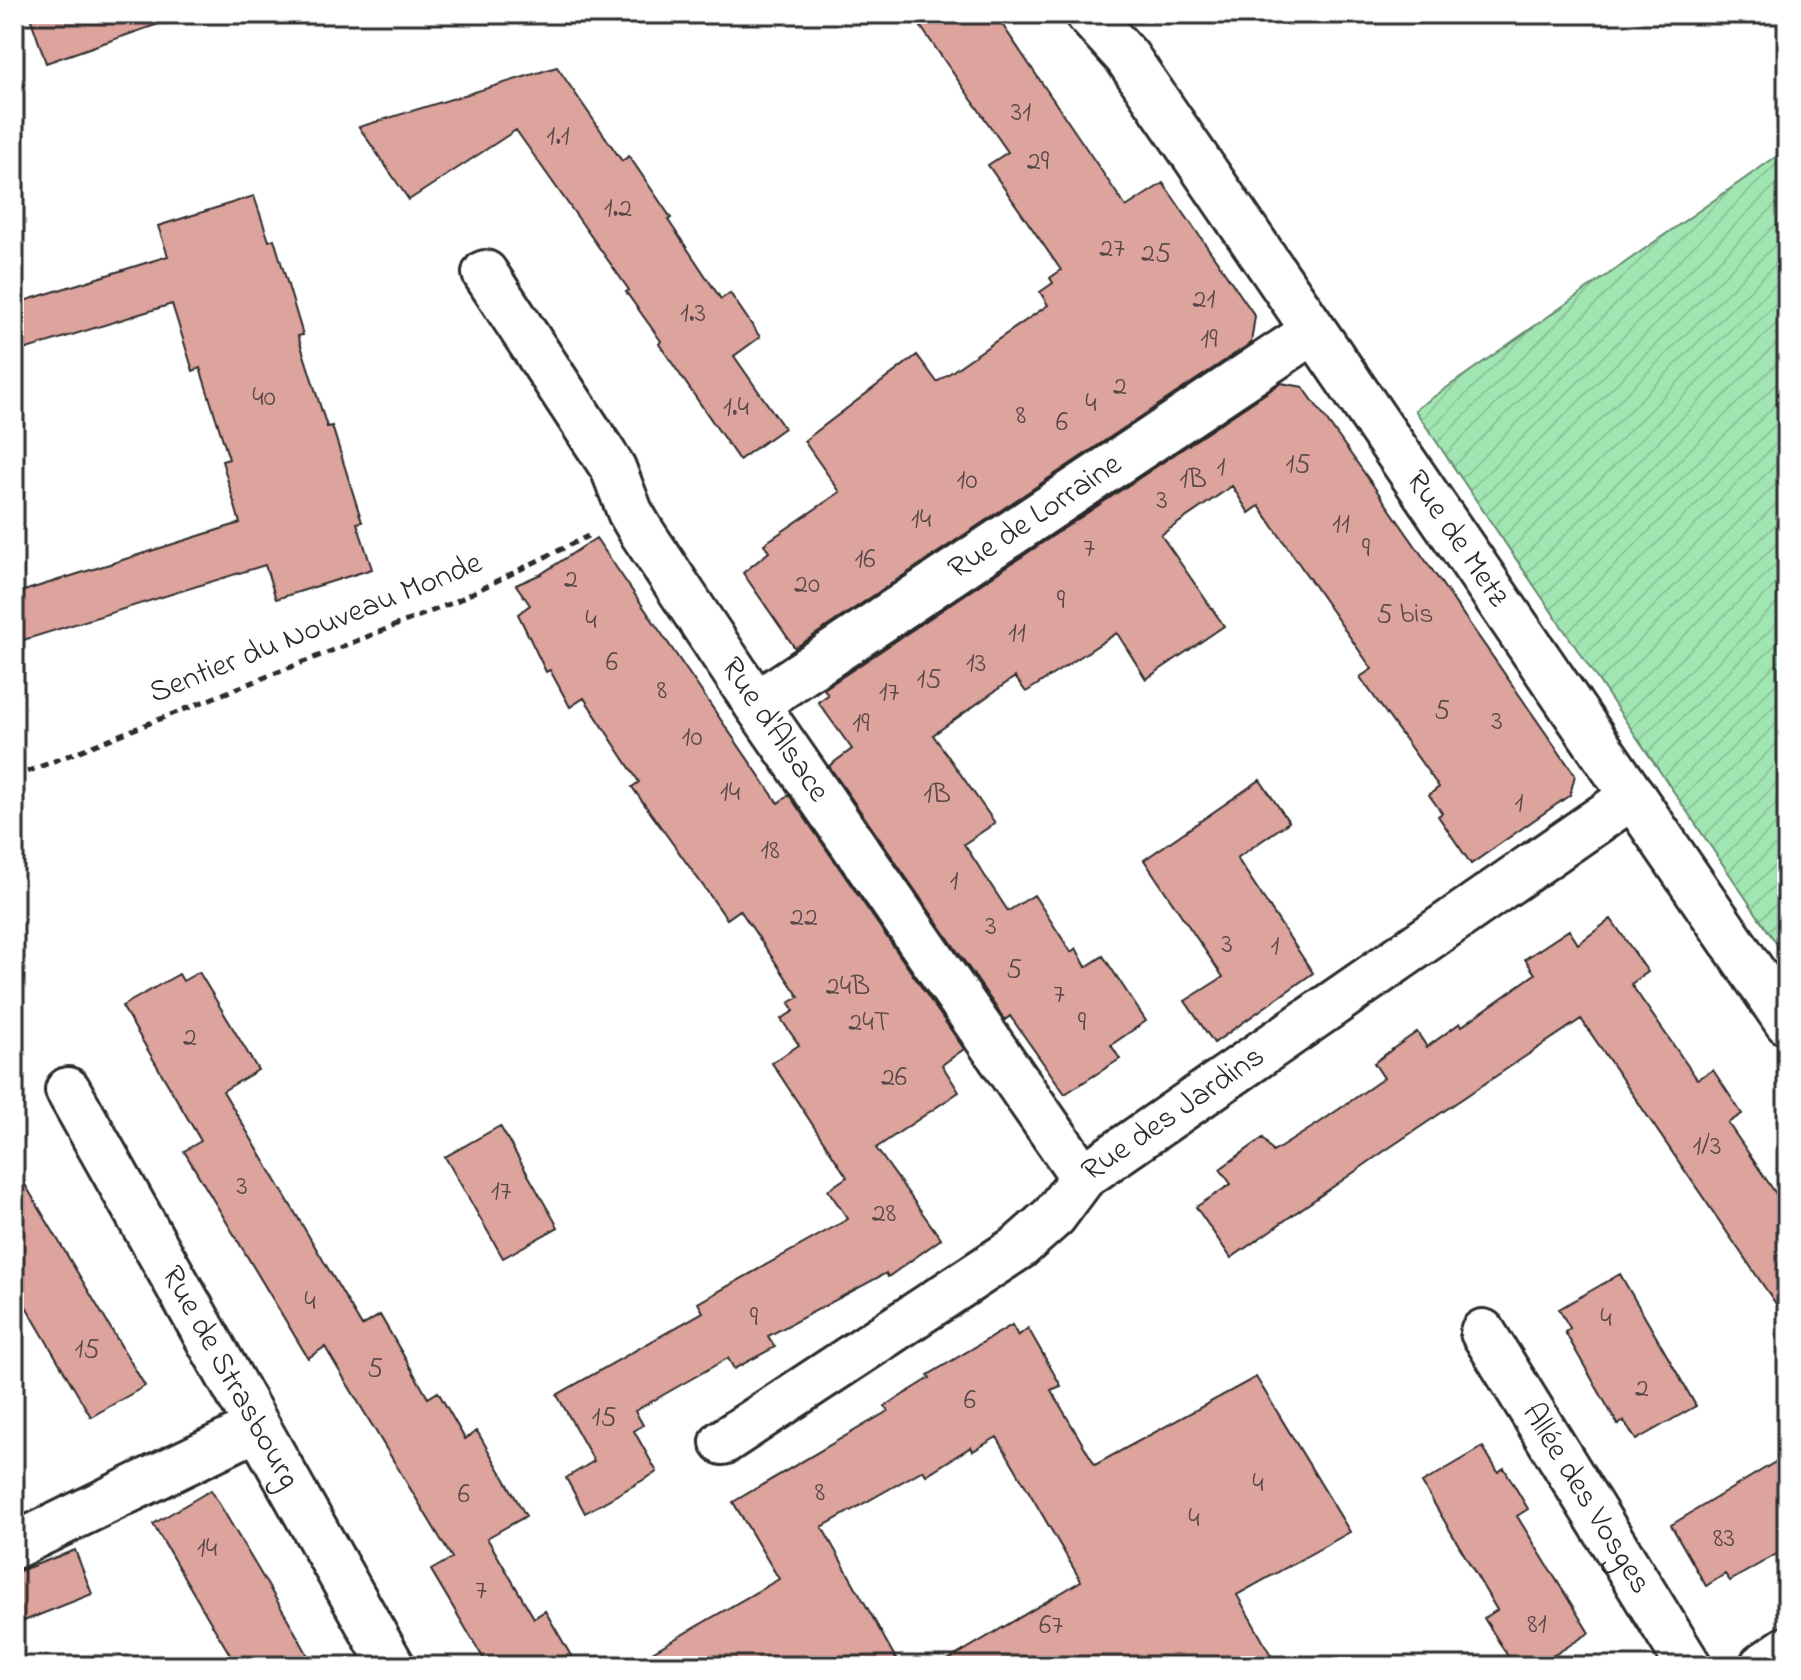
<svg xmlns="http://www.w3.org/2000/svg" width="1801" height="1680" font-family="'Indie Flower',sans-serif">
	<style>
		.garden { fill: url(#garden-furrows); stroke: #66886e; stroke-width: 2 }
		.building { fill: #dda39d; stroke: #2b2b2b; stroke-width: 2 }
		.lines { fill: none; stroke-linecap: round; stroke-linejoin: round }
		.street-casing { stroke: #2b2b2b; stroke-width: 50 }
		.path { stroke: #2b2b2b; stroke-width: 5; stroke-dasharray: 8 6; stroke-linecap: butt }
		.street { stroke: #fff; stroke-width: 44 }
		.labels { text-anchor: middle; dominant-baseline: central; stroke-width: 7; stroke-linejoin: round; paint-order: stroke }
		.number-label { font-size: 28px; fill: #584948 }
		.street-label { font-size: 32px; fill: #2b2b2b; stroke: #fff }
	</style>
	<defs>
		<pattern id="garden-furrows" width="10" height="10" patternUnits="userSpaceOnUse" patternTransform="scale(2)"><rect width="10" height="10" fill="#a1e6b2"/><path d="M-1 1l2-2M0 10L10 0M9 11l2-2" fill="none" stroke="#8bc599"/></pattern>
	</defs>
	<rect width="100%" height="100%" fill="#fff"/>
	<filter id="ink" filterUnits="userSpaceOnUse"><feTurbulence type="fractalNoise" baseFrequency=".0125" numOctaves="2"/><feDisplacementMap in="SourceGraphic" scale="16" xChannelSelector="R" yChannelSelector="G"/><feConvolveMatrix kernelMatrix="1 2 1 2 8 2 1 2 1" color-interpolation-filters="sRGB"/></filter>
	<g filter="url(#ink)">
		<path class="garden" d="M1787,149V959L1415,410Z"/>
		<path class="building" d="M29,14H166L167,21L46,63Z
			M912,14H995L1126,207L1163,183L1255,316L1251,343L795,648L743,573L769,552L764,544L840,492L804,441L917,355L937,382L1048,305L1040,292L1053,283L1050,278L1061,270L988,165L1008,152Z
			M557,67L622,161L629,156L671,218L668,220L721,299L730,293L760,337L734,356L784,428L739,460L659,344L661,341L626,292L629,290L516,130L409,200L359,127Z
			M254,196L269,241L274,239L303,335L298,336L327,427L332,426L362,522L357,523L372,569L276,599L265,565L14,643V594L240,523L222,461L229,459L200,368L193,371L172,304L14,353V304L168,256L158,226Z
			M1281,383L1303,387L1375,488L1575,775L1570,795L1471,864L1438,816L1442,813L1429,795L1439,787L1360,677L1372,669L1259,506L1249,513L1232,486L1161,535L1224,626L1146,679L1117,633L1026,692L1015,677L933,735L995,823L964,844L1008,911L1034,895L1071,952L1076,948L1086,967L1103,956L1146,1021L1111,1045L1120,1059L1065,1094L1010,1016L1005,1020L829,766L852,749L818,702L828,695L824,689Z
			M596,538L778,803L789,795L964,1049L942,1065L959,1092L876,1148L941,1239L888,1277L886,1273L768,1336L775,1347L734,1369L728,1358L635,1411L643,1425L634,1431L657,1472L585,1513L566,1478L594,1461L557,1395L703,1312L698,1303L848,1219L828,1190L847,1177L772,1063L799,1045L781,1019L794,1011L789,1003L799,997L740,910L727,919L632,787L639,782L584,698L570,707L550,670L546,672L518,614L530,605L516,585L541,574Z
			M1260,780L1289,822L1237,858L1313,973L1214,1043L1185,1001L1223,977L1144,860Z
			M1611,919L1648,972L1631,984L1697,1079L1713,1070L1742,1114L1728,1123L1787,1210V1320L1581,1019L1383,1152L1231,1258L1196,1207L1231,1184L1220,1169L1263,1138L1273,1152L1319,1123L1384,1078L1374,1063L1394,1048L1417,1032L1427,1047L1460,1023L1462,1026L1535,974L1525,959L1569,930L1578,944Z
			M199,972L258,1070L223,1091L362,1326L380,1315L428,1398L438,1392L465,1439L477,1431L526,1516L487,1538L534,1618L545,1611L577,1666H488L431,1570L452,1558L325,1347L308,1358L184,1151L201,1141L122,1006L179,974L183,981Z
			M500,1126L558,1227L503,1258L445,1157Z
			M14,1166L145,1386L91,1417L14,1286Z
			M1620,1274L1696,1406L1636,1440L1624,1421L1618,1425L1565,1332L1570,1328L1559,1309Z
			M1012,1325L1018,1336L1028,1328L1061,1386L1051,1390L1095,1465L1256,1377L1350,1532L1237,1595L1277,1666H938L1081,1581L997,1437L973,1451L971,1447L926,1475L923,1470L822,1527L900,1666H628L779,1579L733,1502L888,1411L885,1406L930,1378L928,1375Z
			M1483,1447L1498,1472L1504,1468L1528,1509L1517,1516L1589,1633L1537,1666H1514L1484,1618L1497,1610L1422,1483Z
			M1787,1455V1548L1730,1581L1725,1574L1706,1586L1671,1525Z
			M211,1490L286,1616L314,1666H237L214,1628L153,1524Z
			M75,1550L92,1594L14,1625V1573Z"/>
		<g class="lines">
			<g class="street-casing">
				<g id="street">
					<path id="s1" d="M1088,14L1127,57L1787,1022"/>
					<path id="s2" d="M485,273L613,468L630,512L641,531L756,704L1083,1177"/>
					<path id="s3" d="M756,704L1314,331"/>
					<path id="s4" d="M68,1090L392,1666"/>
					<path id="s5" d="M1483,1332L1689,1666"/>
					<path id="s6" d="M723,1442L1019,1247L1054,1216L1083,1177L1633,796"/>
					<path d="M14,1546L257,1428"/>
					<path d="M1762,1666L1787,1649"/>
				</g>
			</g>
			<path class="path" d="M14,777L452,603L588,536"/>
			<use href="#street" class="street"/>
		</g>
	</g>
	<g class="labels">
		<g class="number-label">
			<text x="1021" y="113">31</text>
			<text x="558" y="137">1.1</text>
			<text x="1038" y="162">29</text>
			<text x="618" y="209">1.2</text>
			<text x="1112" y="249">27</text>
			<text x="1156" y="254">25</text>
			<text x="1204" y="300">21</text>
			<text x="693" y="314">1.3</text>
			<text x="1209" y="340">19</text>
			<text x="1120" y="387">2</text>
			<text x="264" y="398">40</text>
			<text x="1091" y="404">4</text>
			<text x="736" y="408">1.4</text>
			<text x="1021" y="416">8</text>
			<text x="1062" y="423">6</text>
			<text x="1298" y="465">15</text>
			<text x="1221" y="468">1</text>
			<text x="1193" y="480">1B</text>
			<text x="967" y="481">10</text>
			<text x="1162" y="501">3</text>
			<text x="921" y="520">14</text>
			<text x="1341" y="525">11</text>
			<text x="1089" y="549">7</text>
			<text x="1366" y="549">9</text>
			<text x="865" y="560">16</text>
			<text x="571" y="580">2</text>
			<text x="807" y="585">20</text>
			<text x="1061" y="601">9</text>
			<text x="1405" y="615">5 bis</text>
			<text x="591" y="621">4</text>
			<text x="1017" y="634">11</text>
			<text x="612" y="663">6</text>
			<text x="976" y="664">13</text>
			<text x="929" y="680">15</text>
			<text x="662" y="691">8</text>
			<text x="889" y="693">17</text>
			<text x="1442" y="711">5</text>
			<text x="1497" y="722">3</text>
			<text x="861" y="724">19</text>
			<text x="692" y="738">10</text>
			<text x="730" y="793">14</text>
			<text x="937" y="795">1B</text>
			<text x="1519" y="804">1</text>
			<text x="770" y="851">18</text>
			<text x="954" y="882">1</text>
			<text x="804" y="918">22</text>
			<text x="991" y="927">3</text>
			<text x="1227" y="945">3</text>
			<text x="1275" y="947">1</text>
			<text x="1014" y="970">5</text>
			<text x="848" y="987">24B</text>
			<text x="1059" y="995">7</text>
			<text x="869" y="1023">24T</text>
			<text x="1082" y="1023">9</text>
			<text x="190" y="1038">2</text>
			<text x="894" y="1078">26</text>
			<text x="1707" y="1147">1/3</text>
			<text x="242" y="1187">3</text>
			<text x="501" y="1192">17</text>
			<text x="884" y="1214">28</text>
			<text x="310" y="1302">4</text>
			<text x="754" y="1318">9</text>
			<text x="1606" y="1319">4</text>
			<text x="87" y="1350">15</text>
			<text x="375" y="1369">5</text>
			<text x="1642" y="1389">2</text>
			<text x="970" y="1401">6</text>
			<text x="604" y="1418">15</text>
			<text x="1258" y="1484">4</text>
			<text x="820" y="1493">8</text>
			<text x="464" y="1495">6</text>
			<text x="1194" y="1519">4</text>
			<text x="1724" y="1539">83</text>
			<text x="207" y="1549">14</text>
			<text x="481" y="1591">7</text>
			<text x="1537" y="1625">81</text>
			<text x="1051" y="1626">67</text>
		</g>
		<g class="street-label">
			<text stroke="none"><textPath href="#s3" startOffset="336">Rue de Lorraine</textPath></text>
			<text stroke="none"><textPath href="#s1" startOffset="642">Rue de Metz</textPath></text>
			<text transform="translate(316 629) rotate(-22)">Sentier du Nouveau Monde</text>
			<text stroke="none"><textPath href="#s2" startOffset="542">Rue d'Alsace</textPath></text>
			<text stroke="none"><textPath href="#s6" startOffset="560">Rue des Jardins</textPath></text>
			<text stroke="none"><textPath href="#s4" startOffset="330">Rue de Strasbourg</textPath></text>
			<text stroke="none"><textPath href="#s5" startOffset="196">Allée des Vosges</textPath></text>
		</g>
	</g>
	<rect width="1801" height="1680" fill="none" stroke="#fff" stroke-width="48"/>
	<rect x="24" y="24" width="1753" height="1632" fill="none" stroke="#2b2b2b" stroke-width="3" filter="url(#ink)"/>
</svg>
